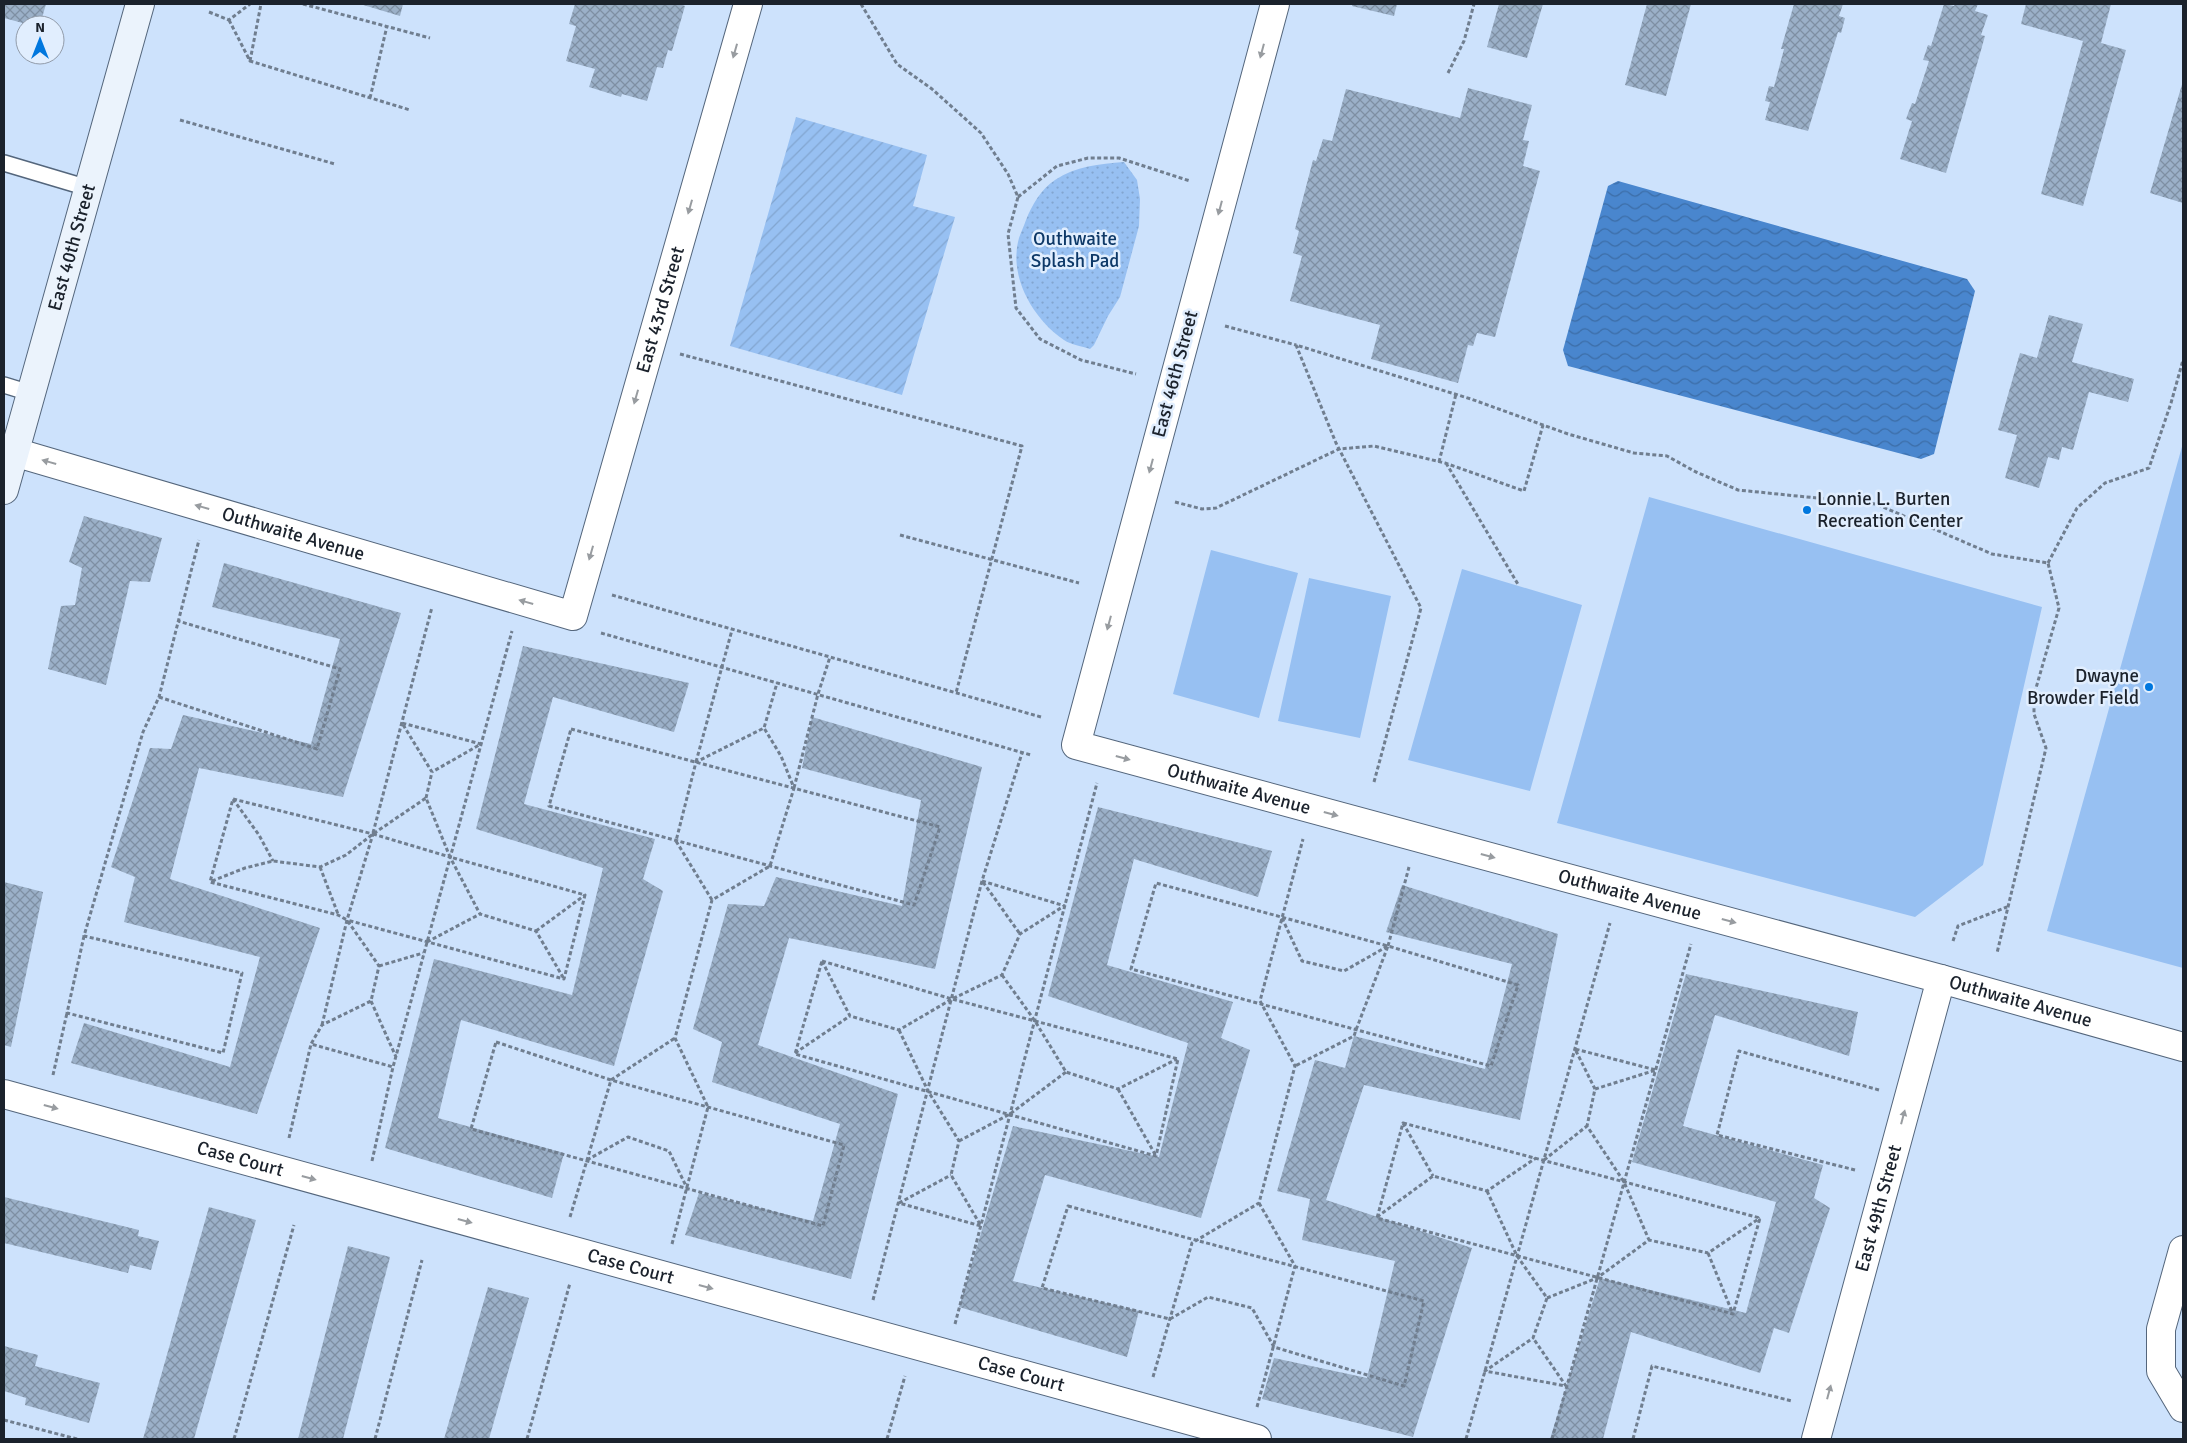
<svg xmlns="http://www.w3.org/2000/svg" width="2187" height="1443" font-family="Signika,sans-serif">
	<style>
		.grass { fill: url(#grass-dots) }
		.garden { fill: url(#garden-furrows) }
		.pitch { fill: #97c0f2 }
		.water { fill: url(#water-waves) }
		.building { fill: url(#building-cross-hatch) }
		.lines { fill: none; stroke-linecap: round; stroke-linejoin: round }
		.lane-casing { stroke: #54667c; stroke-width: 18 }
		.street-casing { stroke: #54667c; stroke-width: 30 }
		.secondary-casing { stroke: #54667c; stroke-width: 30 }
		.path { stroke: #707e8f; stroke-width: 3; stroke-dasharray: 4 2.5; stroke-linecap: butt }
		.lane { stroke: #fff; stroke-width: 15 }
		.street { stroke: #fff; stroke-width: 28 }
		.secondary { stroke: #ebf3fc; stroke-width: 28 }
		.oneway { fill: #989ca0 }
		.poi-dot { fill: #0077de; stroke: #e1eefe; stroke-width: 2 }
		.labels { text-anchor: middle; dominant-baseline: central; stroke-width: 5; stroke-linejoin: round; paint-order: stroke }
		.park-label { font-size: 19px; fill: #0e3968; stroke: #e1eefe }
		.street-label { font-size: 19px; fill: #1b222c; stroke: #e1eefe }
		.poi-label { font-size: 19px; fill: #1b222c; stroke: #e1eefe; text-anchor: start }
	</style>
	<defs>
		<pattern id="grass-dots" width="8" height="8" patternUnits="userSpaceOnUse" patternTransform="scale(1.25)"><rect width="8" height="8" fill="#97c0f2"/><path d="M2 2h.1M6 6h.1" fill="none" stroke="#82a5d0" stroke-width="1.8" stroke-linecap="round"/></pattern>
		<pattern id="garden-furrows" width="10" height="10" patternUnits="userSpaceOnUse" patternTransform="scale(1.25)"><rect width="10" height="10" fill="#97c0f2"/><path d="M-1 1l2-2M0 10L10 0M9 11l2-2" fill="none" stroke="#82a5d0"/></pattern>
		<pattern id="water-waves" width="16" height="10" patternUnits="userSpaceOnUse" patternTransform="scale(1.25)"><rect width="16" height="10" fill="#4986ce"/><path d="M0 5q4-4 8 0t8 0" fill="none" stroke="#3c6da7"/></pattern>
		<pattern id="building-cross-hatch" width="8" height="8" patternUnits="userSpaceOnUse" patternTransform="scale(1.25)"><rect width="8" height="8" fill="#9bb0c8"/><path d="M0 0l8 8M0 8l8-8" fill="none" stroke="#7e8fa3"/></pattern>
	</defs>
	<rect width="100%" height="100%" fill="#cde2fc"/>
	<path class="grass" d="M1124,162L1137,180L1140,199L1139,226L1120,297L1108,316L1094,345L1090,349C1082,346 1071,345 1064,340C1033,319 1008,276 1019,238C1021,232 1024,226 1026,220C1032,205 1041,189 1055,180C1076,166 1099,164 1124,162Z"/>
	<path class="garden" d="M796,117L927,155L913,206L955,217L902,395L730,346Z"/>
	<path class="pitch" d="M2183,443V968L2047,931Z
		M1649,497L2042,607L1983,865L1915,917L1557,823Z
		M1211,550L1298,573L1259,718L1173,694Z
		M1462,569L1582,605L1530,791L1408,760Z
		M1309,578L1391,596L1360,738L1278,721Z"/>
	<path class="water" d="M1618,181L1967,279L1975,291L1934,454L1921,459L1568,366L1563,350L1608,186Z"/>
	<path class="building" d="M4,4H46L40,25H30L4,18Z
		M360,4H403L400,16Z
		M575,4H680L685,6L672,51L668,50L663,68L657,67L647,101L622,94L621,97L589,87L595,69L566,61L576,26L569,24Z
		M1352,4H1397L1394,16L1352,6Z
		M1499,4H1543L1527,58L1487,47Z
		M1647,4H1691L1666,96L1625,85Z
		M1794,4H1843L1839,16L1845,18L1841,33L1838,32L1808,131L1765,120L1770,102L1765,101L1769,86L1774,87L1784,49H1781Z
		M1944,4L1954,6L1955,4H1978L1975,11L1988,15L1981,35L1985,36L1946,173L1900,159L1912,121L1906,119L1912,103L1915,104L1929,61L1923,60L1928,45L1931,46Z
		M2026,4H2111L2101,43L2126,50L2083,206L2041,194L2083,41L2021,24Z
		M2183,81V203L2150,193Z
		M1468,88L1532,105L1523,140L1529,141L1523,166L1540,171L1495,337L1477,333L1473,346L1468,345L1458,383L1371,359L1380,325L1290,301L1302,256L1293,253L1299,231L1295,229L1313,160L1316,161L1323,139L1332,141L1346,89L1460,118Z
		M2049,315L2083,324L2072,362L2134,379L2128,402L2089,392L2073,450L2062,447L2059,460L2048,457L2039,488L2005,478L2017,435L1998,430L2020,353L2037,358Z
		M84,516L162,538L150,582L130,581L106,685L48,669L61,606L75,605L82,568L69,562Z
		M224,563L401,613L343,797L199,768L170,879L320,928L257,1114L71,1063L84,1023L230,1067L260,957L124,922L135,877L111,867L150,748L171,749L183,715L311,744L340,639L212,607Z
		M523,646L689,683L674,732L553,697L524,804L655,839L643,879L663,891L614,1066L461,1020L438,1118L564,1153L552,1198L385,1148L434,959L572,995L603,868L476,829Z
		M812,717L982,767L935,969L789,938L758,1045L898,1094L851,1279L685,1235L699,1193L813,1221L840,1124L712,1082L722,1042L693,1029L728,904L764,906L776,877L902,906L921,800L802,768Z
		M1098,807L1272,851L1258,897L1134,859L1107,965L1233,1002L1221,1038L1250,1050L1201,1218L1045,1175L1013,1281L1139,1311L1127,1357L959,1307L1013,1126L1159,1157L1188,1043L1048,996Z
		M4,882L43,892L11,1047L4,1045Z
		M1402,885L1558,934L1520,1120L1364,1085L1326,1200L1472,1248L1413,1437L1262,1399L1274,1358L1367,1378L1395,1261L1302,1240L1310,1199L1277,1191L1315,1060L1345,1068L1354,1036L1485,1069L1512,964L1386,932Z
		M1686,974L1858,1012L1849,1056L1715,1015L1683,1126L1823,1165L1814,1198L1830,1208L1789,1333L1774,1328L1760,1373L1631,1332L1603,1439H1550L1600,1278L1746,1313L1776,1202L1632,1162Z
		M4,1197L139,1230L138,1236L159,1241L151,1270L130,1265L128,1273L4,1243Z
		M209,1207L256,1220L194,1439H143Z
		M348,1246L390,1257L343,1439H298Z
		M488,1287L529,1298L489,1439H444Z
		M4,1346L38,1355L35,1366L100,1383L89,1423L25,1405L26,1398L4,1391Z"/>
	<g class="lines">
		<g class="lane-casing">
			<path id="lane" d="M4,163L88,188
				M4,385L30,393"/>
		</g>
		<g class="street-casing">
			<g id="street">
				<path id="s1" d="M1275,4L1076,745L1941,979L2183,1047"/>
				<path id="s2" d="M14,452L573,616L748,4"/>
				<path id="s3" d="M4,1094L1257,1439"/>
				<path d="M2183,1250L2161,1329V1371L2183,1408"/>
				<path id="s4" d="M1816,1439L1941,979"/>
			</g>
		</g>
		<g class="secondary-casing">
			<g id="secondary">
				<path id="s5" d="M4,490L140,4"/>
			</g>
		</g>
		<path class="path" d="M303,4L430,38
			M861,4L897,64L932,89L981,133L1008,174L1018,197L1008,234L1016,308L1040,339L1081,360L1136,374
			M209,12L229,20L250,4
			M229,20L250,61L410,110
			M250,61L261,4
			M1448,73L1464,41L1474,4
			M370,98L387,26
			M180,120L335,164
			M1018,197L1057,166L1088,158H1119L1190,181
			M1225,326L1296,345
			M680,354L1022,446L956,693
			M1439,462L1456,394
			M1446,463L1519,586
			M1175,502L1202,509L1216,508L1339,449L1374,446L1445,463L1524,491L1543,425
			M900,535L1079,583
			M2048,563L2077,508L2105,483L2149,468L2171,403L2183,360
			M612,595L1041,717
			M601,633L1031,755
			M159,697L317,749L340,669L178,621
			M571,729L940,827L914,905L549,806Z
			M696,762L732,630
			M1374,782L1421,608L1336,443L1296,345L1471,399L1568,434L1634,453L1667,456L1696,472L1738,490L1876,504L1992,554L2048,563L2059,608L2034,695V714L2046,748L1997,953
			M794,788L818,694L830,657
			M426,798L432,772L402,723L481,744L432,772
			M233,799L259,835L273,861
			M373,833L432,607
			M373,834L450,857L480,914L536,931L564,979
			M320,867L338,914
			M212,881L245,868L273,861L320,867L346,855L373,834L426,798L450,857L585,895L564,979L347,920
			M982,881L1065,906
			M983,882L1020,934
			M712,900L676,841L696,762L764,728L777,683
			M1282,918L1302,961L1344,971L1388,946L1518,985L1491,1066L1131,969L1156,883L1388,946L1356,1030L1354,1036L1295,1066
			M536,931L585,895
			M84,936L67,1013L223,1053L242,973L84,936L143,732L159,697L199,540
			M1953,941L1958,926L2007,907
			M427,942L480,914
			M1388,946L1409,867
			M822,961L952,999L1178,1059L1156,1156L795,1054Z
			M822,961L850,1016L899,1030L952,999L1002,975L1020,934L1064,906
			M379,966L423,953
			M1002,975L1035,1021L1066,1072L1118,1089L1177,1059
			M371,1001L396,1057
			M322,1025L347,920L373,834L233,799L210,882L338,915L347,920L379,966L371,1001L322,1025L311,1044L393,1067L512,631
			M899,1030L928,1091L959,1141L951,1175L981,1226L899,1203L951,1175
			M496,1042L611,1080L844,1145L823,1226L471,1129Z
			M795,1053L850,1016
			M53,1075L67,1013
			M1118,1089L1156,1156
			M1595,1089L1656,1070L1575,1049L1595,1089L1587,1126L1624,1182L1649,1240
			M1403,1123L1760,1218L1733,1314L1377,1218Z
			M1403,1123L1433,1176
			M289,1138L311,1044
			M959,1141L1010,1114L1066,1072
			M587,1160L628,1137L669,1151L687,1188
			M1544,1160L1587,1126
			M372,1161L393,1067
			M1855,1170L1717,1135L1739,1051L1879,1090
			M1487,1191L1517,1256L1547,1298L1533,1338L1485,1371L1566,1386L1533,1338
			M1068,1206L1424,1301L1404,1386L1274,1347L1252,1308L1208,1297L1170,1319L1042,1288Z
			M570,1217L611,1080L675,1038
			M1377,1217L1433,1176L1487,1191L1536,1158
			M672,1244L708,1107L675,1038L712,900L770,866L794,788L781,756L764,728
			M1708,1253L1733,1314
			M1547,1298L1597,1278L1649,1240L1708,1253L1760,1218
			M873,1300L982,881L1022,753
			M955,1324L1097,783
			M1153,1377L1192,1243L1259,1203L1295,1066L1260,1001L1303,839
			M1257,1407L1295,1266L1259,1203
			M4,1420L77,1439
			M234,1439L294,1225
			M375,1439L422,1260
			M527,1439L570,1283
			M887,1439L905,1376
			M1466,1439L1610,923
			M1552,1439L1691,944
			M1633,1439L1652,1366L1792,1401"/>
		<use href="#lane" class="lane"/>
		<use href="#street" class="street"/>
		<use href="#secondary" class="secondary"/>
	</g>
	<defs><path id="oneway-solid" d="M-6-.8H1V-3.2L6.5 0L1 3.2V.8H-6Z" transform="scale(1.25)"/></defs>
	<g class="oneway">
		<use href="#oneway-solid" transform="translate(735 51) rotate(106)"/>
		<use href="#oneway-solid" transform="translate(1262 51) rotate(105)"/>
		<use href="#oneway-solid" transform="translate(690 207) rotate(106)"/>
		<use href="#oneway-solid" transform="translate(1220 208) rotate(105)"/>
		<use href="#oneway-solid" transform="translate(636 397) rotate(106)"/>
		<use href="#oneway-solid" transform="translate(49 462) rotate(-164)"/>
		<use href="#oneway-solid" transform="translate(1151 466) rotate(105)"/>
		<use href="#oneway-solid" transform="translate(202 507) rotate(-164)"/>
		<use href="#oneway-solid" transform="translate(591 553) rotate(106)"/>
		<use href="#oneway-solid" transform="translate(526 602) rotate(-164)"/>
		<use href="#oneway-solid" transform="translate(1109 623) rotate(105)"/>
		<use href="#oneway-solid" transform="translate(1123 758) rotate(15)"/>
		<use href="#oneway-solid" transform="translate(1331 814) rotate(15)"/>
		<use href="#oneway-solid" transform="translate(1488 856) rotate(15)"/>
		<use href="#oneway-solid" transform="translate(1729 921) rotate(15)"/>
		<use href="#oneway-solid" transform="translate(51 1107) rotate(15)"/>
		<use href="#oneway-solid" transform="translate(1903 1117) rotate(-75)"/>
		<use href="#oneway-solid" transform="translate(309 1178) rotate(15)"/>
		<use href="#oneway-solid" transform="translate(465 1221) rotate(15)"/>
		<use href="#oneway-solid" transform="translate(706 1287) rotate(15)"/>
		<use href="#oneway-solid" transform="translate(1829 1392) rotate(-75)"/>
	</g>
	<g class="poi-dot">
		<circle cx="1807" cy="510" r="5"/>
		<circle cx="2149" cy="687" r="5"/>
	</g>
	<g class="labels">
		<g class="park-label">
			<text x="1075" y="239">Outhwaite<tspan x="1075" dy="22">Splash Pad</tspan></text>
		</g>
		<g class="street-label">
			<text stroke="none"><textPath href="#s5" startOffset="252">East 40th Street</textPath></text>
			<text stroke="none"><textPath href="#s2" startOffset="901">East 43rd Street</textPath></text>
			<text transform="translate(1175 374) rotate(-75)">East 46th Street</text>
			<text stroke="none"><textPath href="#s2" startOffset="291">Outhwaite Avenue</textPath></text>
			<text stroke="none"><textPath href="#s1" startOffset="936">Outhwaite Avenue</textPath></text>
			<text stroke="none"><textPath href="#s1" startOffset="1341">Outhwaite Avenue</textPath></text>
			<text stroke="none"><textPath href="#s1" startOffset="1746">Outhwaite Avenue</textPath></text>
			<text stroke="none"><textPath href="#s3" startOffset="245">Case Court</textPath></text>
			<text stroke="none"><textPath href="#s4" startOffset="239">East 49th Street</textPath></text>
			<text stroke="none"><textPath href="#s3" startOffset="650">Case Court</textPath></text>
			<text stroke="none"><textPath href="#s3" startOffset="1055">Case Court</textPath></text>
		</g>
		<g class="poi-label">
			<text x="1817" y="499">Lonnie L. Burten<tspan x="1817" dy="22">Recreation Center</tspan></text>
			<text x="2139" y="676" text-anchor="end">Dwayne<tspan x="2139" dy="22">Browder Field</tspan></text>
		</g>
	</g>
	<rect width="2187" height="1443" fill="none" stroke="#1b222c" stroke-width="10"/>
	<g transform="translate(40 40)"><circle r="24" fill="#e1eefe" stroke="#929caa"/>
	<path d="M0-4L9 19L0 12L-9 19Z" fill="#0077de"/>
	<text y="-8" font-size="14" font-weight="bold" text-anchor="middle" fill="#1b222c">N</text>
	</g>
</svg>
